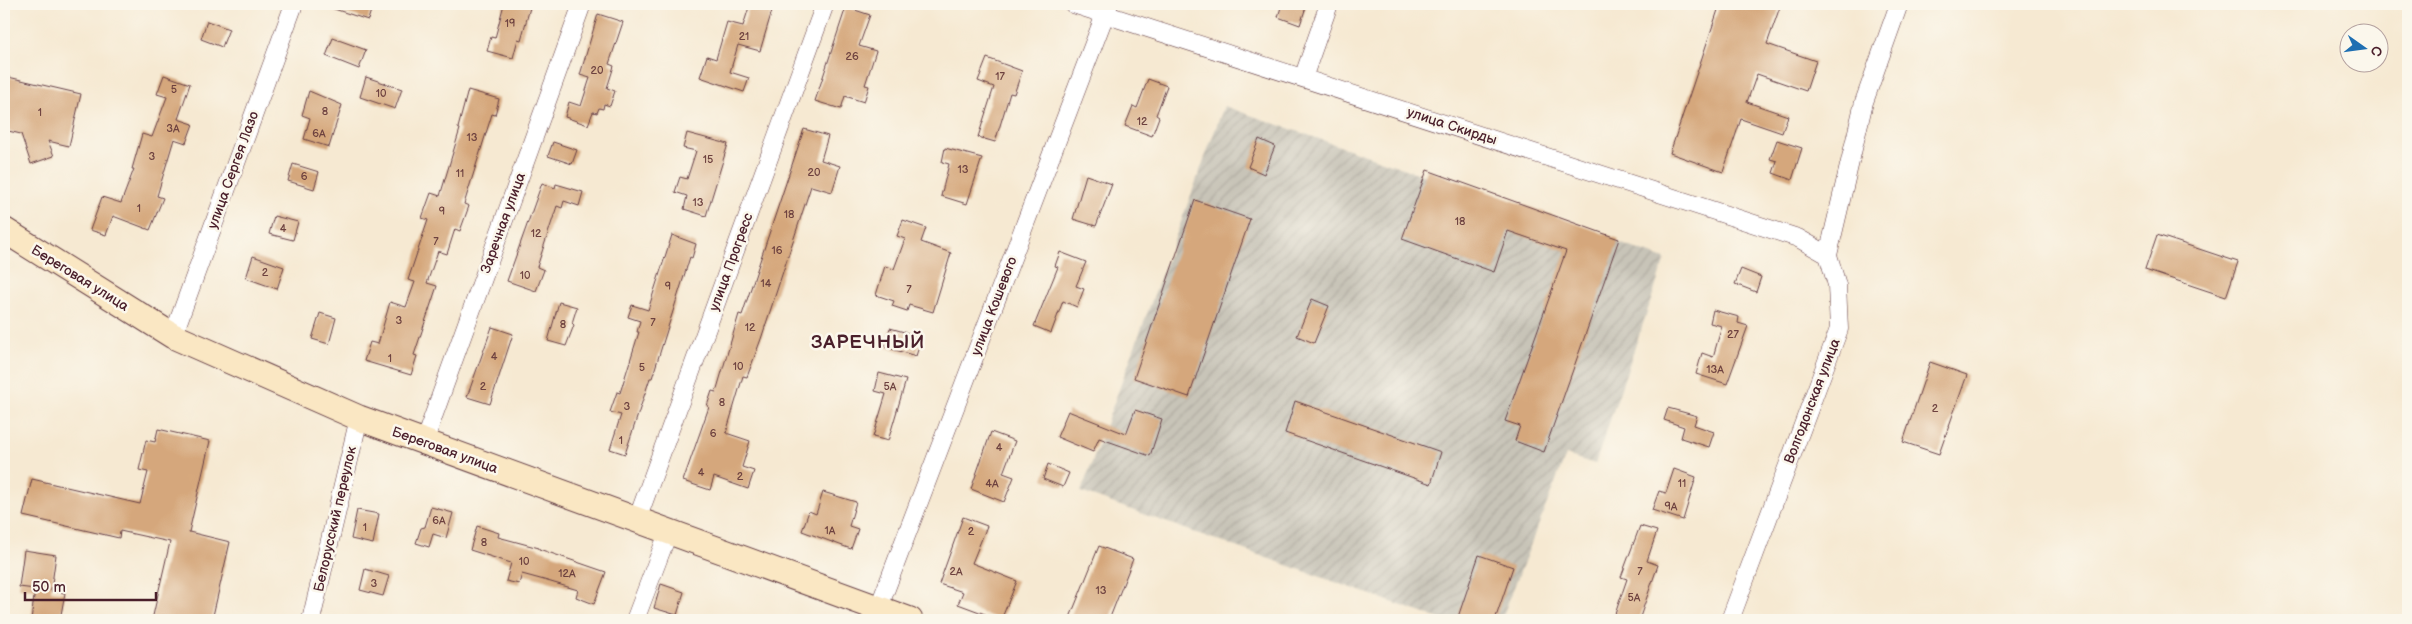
<svg xmlns="http://www.w3.org/2000/svg" width="2412" height="624" font-family="'Balsamiq Sans',sans-serif">
	<style>
		.industrial { fill: url(#industrial-furrows) }
		.building { fill: #d5a77b }
		.lines { fill: none; stroke-linecap: round; stroke-linejoin: round }
		.minor-casing { stroke: #643d44; stroke-width: 19 }
		.secondary-casing { stroke: #643d44; stroke-width: 27 }
		.minor { stroke: #fff; stroke-width: 18 }
		.secondary { stroke: #fae7c3; stroke-width: 25 }
		.labels { text-anchor: middle; dominant-baseline: central; stroke-width: 5; stroke-linejoin: round; paint-order: stroke }
		.number-label { font-size: 11px; fill: #6d413f }
		.street-label { font-size: 14px; fill: #4a1f2b; stroke: #fbf7ec }
		.district-label { font-size: 19px; font-weight: bold; letter-spacing: 1px; fill: #4a1f2b; stroke: #fbf7ec }
	</style>
	<defs>
		<pattern id="industrial-furrows" width="10" height="10" patternUnits="userSpaceOnUse" patternTransform="scale(1.25)"><rect width="10" height="10" fill="#c8c4b8"/><path d="M-1 1l2-2M0 10L10 0M9 11l2-2" fill="none" stroke="#ada89e"/></pattern>
	</defs>
	<rect width="100%" height="100%" fill="#fbf7ec"/>
	<filter id="ink" filterUnits="userSpaceOnUse"><feTurbulence type="fractalNoise" baseFrequency=".02" numOctaves="2"/><feDisplacementMap in="SourceGraphic" scale="10" xChannelSelector="R" yChannelSelector="G"/><feConvolveMatrix kernelMatrix="1 2 1 2 8 2 1 2 1" color-interpolation-filters="sRGB"/></filter>
	<filter id="wash" filterUnits="userSpaceOnUse"><feTurbulence type="fractalNoise" baseFrequency=".0096" numOctaves="4" result="noise"/><feDisplacementMap in="SourceGraphic" scale="20" xChannelSelector="R" yChannelSelector="G"/><feGaussianBlur stdDeviation="1.12" result="paint"/><feColorMatrix in="noise" values="0 0 0 0 0 0 0 0 0 0 0 0 0 0 0 0 0 1.4 0 .05"/><feComposite in="paint" operator="in"/></filter>
	<g filter="url(#wash)">
		<rect width="100%" height="100%" fill="#f6e9d2"/>
		<path class="industrial" d="M1224,106L1665,259L1595,464L1566,455L1501,620H1442L1081,492Z"/>
		<g id="blocks">
			<path class="building" d="M328,4H373L368,20L328,7Z
				M504,4H531L521,40L518,39L513,58L487,51L491,37L495,38Z
				M750,4H774L760,51L738,45L730,72L749,78L744,92L700,77L707,56L716,59L727,22L743,26Z
				M1282,4H1307L1300,25L1278,17Z
				M1720,4H1781L1767,44L1816,61L1806,91L1757,74L1747,102L1788,116L1782,133L1741,119L1723,172L1670,153Z
				M846,7L870,15L859,46L876,51L865,85L869,86L864,102L845,96L841,109L815,101Z
				M598,14L623,22L609,64L614,66L607,88L615,91L610,106L604,104L603,109L599,108L597,113L593,112L588,125L565,117L569,102L581,106L590,78L580,75Z
				M207,21L229,29L222,47L201,39Z
				M333,38L366,50L359,69L326,56Z
				M987,58L1022,71L1014,94L1010,93L995,142L978,137L994,87L978,81Z
				M164,75L190,84L178,119L193,124L186,143L174,139L157,196L163,198L150,230L113,216L106,235L90,230L102,197L121,203L134,169H132L142,134L152,137L167,97L157,94Z
				M4,76L81,94L69,146L48,141L54,156L31,164L21,134L4,130Z
				M366,77L402,89L395,109L360,97Z
				M1148,79L1167,86L1156,115L1159,117L1152,136L1125,126L1133,106L1137,108Z
				M468,90L499,99L495,115L492,114L464,204L469,206L460,231L455,229L447,254L438,251L427,283L437,286L414,355L417,356L411,375L364,361L370,342L378,344L390,302L406,307L415,282L408,280L428,220L422,218L431,193L440,196L460,129L458,128Z
				M309,91L342,105L329,147L304,139L310,118L302,115Z
				M804,129L828,136L821,160L840,166L832,192L811,186L761,339L747,377L743,376L726,433L750,441L742,467L754,471L748,489L714,477L710,490L683,481L709,407L707,406L712,391L716,392L739,314L742,315Z
				M687,133L728,144L706,216L684,209L687,196L675,192L680,177L687,179L696,151L683,148Z
				M1259,139L1275,146L1264,174L1248,167Z
				M1777,140L1802,148L1792,180L1773,173L1777,161L1770,159Z
				M553,142L577,150L572,164L548,156Z
				M945,148L982,158L967,204L941,196L949,164L942,162Z
				M293,164L319,172L314,189L288,181Z
				M1427,170L1619,239L1544,452L1515,441L1520,426L1505,421L1566,251L1508,231L1494,272L1402,239Z
				M1086,175L1112,184L1096,226L1073,219Z
				M542,183L555,188L556,184L583,192L579,206L564,201L562,208L557,206L537,267L544,270L536,291L507,281Z
				M1195,200L1250,219L1189,397L1134,378Z
				M274,216L298,222L293,240L269,234Z
				M903,220L926,228L921,242L951,253L933,312L909,305L907,311L892,306L894,301L876,295L885,266L894,269L905,239L897,236Z
				M672,235L696,244L692,258L690,257L652,378H650L625,454L610,449L621,415L610,412L617,392L620,393L639,332H637L640,321L628,317L632,305L648,310Z
				M2157,235L2238,262L2226,297L2145,270Z
				M1060,252L1086,262L1076,286L1084,289L1077,307L1063,301L1051,333L1034,326L1058,267L1055,266Z
				M253,256L284,267L277,289L246,278Z
				M1741,269L1761,277L1756,292L1735,284Z
				M1312,299L1329,306L1314,343L1297,336Z
				M559,302L577,307L572,323L574,325L566,346L548,341Z
				M1713,310L1739,317L1738,323L1748,326L1727,384L1696,374L1702,353L1713,357L1722,326L1710,323Z
				M320,313L336,318L329,344L312,339Z
				M492,327L513,334L490,404L467,397Z
				M890,328L922,337L916,356L885,347Z
				M1930,362L1967,375L1939,454L1903,442Z
				M879,373L906,380L888,441L873,437L886,394L875,391Z
				M1295,401L1441,452L1431,484L1285,433Z
				M1668,408L1697,416L1694,425L1714,432L1709,447L1681,438L1684,427L1664,420Z
				M1135,410L1162,419L1150,456L1099,438L1093,452L1057,437L1068,411L1126,434Z
				M158,429L210,441L189,532L230,542L212,620H152L170,542L120,531L119,538L23,516L32,479L140,504L148,472L139,470L146,440L155,442Z
				M991,432L1015,441L1003,473L1014,477L1004,502L971,489Z
				M1048,464L1069,473L1063,487L1043,479Z
				M1674,469L1696,477L1683,520L1652,510L1659,491L1666,493Z
				M823,492L856,502L849,526L858,529L851,549L802,531L809,511L816,514Z
				M431,507L453,513L446,538L433,534L429,547L416,543L421,528L425,527Z
				M357,510L379,514L373,544L351,539Z
				M963,517L987,526L972,563L1017,581L1001,620L958,604L963,592L939,584Z
				M477,526L499,533L498,537L539,548V549L606,572L594,604L576,597L578,590L544,580L522,574L519,584L506,581L511,563L470,550Z
				M1640,526L1657,531L1647,561L1658,565L1639,620H1613L1627,579L1621,577Z
				M1099,546L1133,559L1109,620H1069Z
				M24,550L56,555L51,591L65,593L60,620H31L35,589L19,587Z
				M1479,555L1513,567L1495,620H1457Z
				M365,569L389,576L383,596L360,590Z
				M661,584L684,592L677,615L654,608Z"/>
		</g>
	</g>
	<g filter="url(#ink)">
		<use href="#blocks" fill-opacity="0" stroke="#643d44" stroke-width="1"/>
		<g class="lines">
			<g class="minor-casing">
				<path id="minor" d="M1073,4L1798,238L1828,255
					M1303,78L1329,4
					M173,336L294,4
					M424,442L582,4
					M637,520L825,4
					M311,620L359,418
					M635,620L668,533
					M874,620L1109,4
					M1730,620L1839,329L1837,285L1828,255L1864,102L1899,4"/>
			</g>
			<g class="secondary-casing">
				<path id="secondary" d="M4,230L173,336L359,418L910,620"/>
			</g>
			<use href="#minor" class="minor"/>
			<use href="#secondary" class="secondary"/>
		</g>
	</g>
	<g class="labels">
		<g class="number-label">
			<text x="510" y="23">19</text>
			<text x="744" y="36">21</text>
			<text x="852" y="56">26</text>
			<text x="597" y="70">20</text>
			<text x="1000" y="76">17</text>
			<text x="174" y="89">5</text>
			<text x="381" y="93">10</text>
			<text x="325" y="111">8</text>
			<text x="40" y="112">1</text>
			<text x="1142" y="121">12</text>
			<text x="173" y="128">3А</text>
			<text x="319" y="133">6А</text>
			<text x="472" y="137">13</text>
			<text x="152" y="156">3</text>
			<text x="708" y="159">15</text>
			<text x="963" y="169">13</text>
			<text x="814" y="172">20</text>
			<text x="460" y="173">11</text>
			<text x="304" y="176">6</text>
			<text x="698" y="202">13</text>
			<text x="139" y="208">1</text>
			<text x="442" y="211">9</text>
			<text x="789" y="214">18</text>
			<text x="1460" y="221">18</text>
			<text x="283" y="228">4</text>
			<text x="536" y="233">12</text>
			<text x="436" y="241">7</text>
			<text x="777" y="250">16</text>
			<text x="265" y="272">2</text>
			<text x="525" y="275">10</text>
			<text x="766" y="283">14</text>
			<text x="668" y="286">9</text>
			<text x="909" y="289">7</text>
			<text x="399" y="320">3</text>
			<text x="653" y="322">7</text>
			<text x="563" y="324">8</text>
			<text x="750" y="327">12</text>
			<text x="1733" y="334">27</text>
			<text x="494" y="356">4</text>
			<text x="390" y="358">1</text>
			<text x="738" y="366">10</text>
			<text x="642" y="367">5</text>
			<text x="1715" y="369">13А</text>
			<text x="483" y="386">2</text>
			<text x="890" y="386">5А</text>
			<text x="722" y="402">8</text>
			<text x="627" y="406">3</text>
			<text x="1935" y="408">2</text>
			<text x="713" y="433">6</text>
			<text x="621" y="440">1</text>
			<text x="999" y="447">4</text>
			<text x="701" y="472">4</text>
			<text x="740" y="476">2</text>
			<text x="992" y="483">4А</text>
			<text x="1682" y="483">11</text>
			<text x="1671" y="506">9А</text>
			<text x="439" y="520">6А</text>
			<text x="365" y="527">1</text>
			<text x="830" y="530">1А</text>
			<text x="971" y="531">2</text>
			<text x="484" y="542">8</text>
			<text x="524" y="561">10</text>
			<text x="956" y="571">2А</text>
			<text x="1640" y="571">7</text>
			<text x="567" y="573">12А</text>
			<text x="374" y="583">3</text>
			<text x="1101" y="590">13</text>
			<text x="1634" y="597">5А</text>
		</g>
		<g class="street-label">
			<text transform="translate(1452 126) rotate(18)">улица Скирды</text>
			<text transform="translate(233 170) rotate(-70)">улица Сергея Лазо</text>
			<text transform="translate(503 223) rotate(-70)">Заречная улица</text>
			<text transform="translate(731 262) rotate(-70)">улица Прогресс</text>
			<text transform="translate(80 278) rotate(32)">Береговая улица</text>
			<text transform="translate(994 306) rotate(-69)">улица Кошевого</text>
			<text transform="translate(1812 401) rotate(-69)">Волгодонская улица</text>
			<text transform="translate(445 450) rotate(20)">Береговая улица</text>
			<text transform="translate(335 519) rotate(-77)">Белорусский переулок</text>
		</g>
		<g class="district-label">
			<text x="868" y="342">ЗАРЕЧНЫЙ</text>
		</g>
	</g>
	<rect width="2412" height="624" fill="none" stroke="#fbf7ec" stroke-width="20"/>
	<g transform="translate(2364 48) rotate(104)"><circle r="24" fill="#fbf7ec" stroke="#b4a19f"/>
	<path d="M0-4L9 19L0 12L-9 19Z" fill="#1f6fb2"/>
	<text y="-8" font-size="14" font-weight="bold" text-anchor="middle" fill="#4a1f2b">С</text>
	</g>
	<path d="M25 592v8h131v-8" fill="none" stroke="#4a1f2b" stroke-width="2.5"/>
	<text x="32" y="592" font-size="15" fill="#4a1f2b" stroke="#fbf7ec" stroke-width="4" paint-order="stroke">50 m</text>
</svg>
